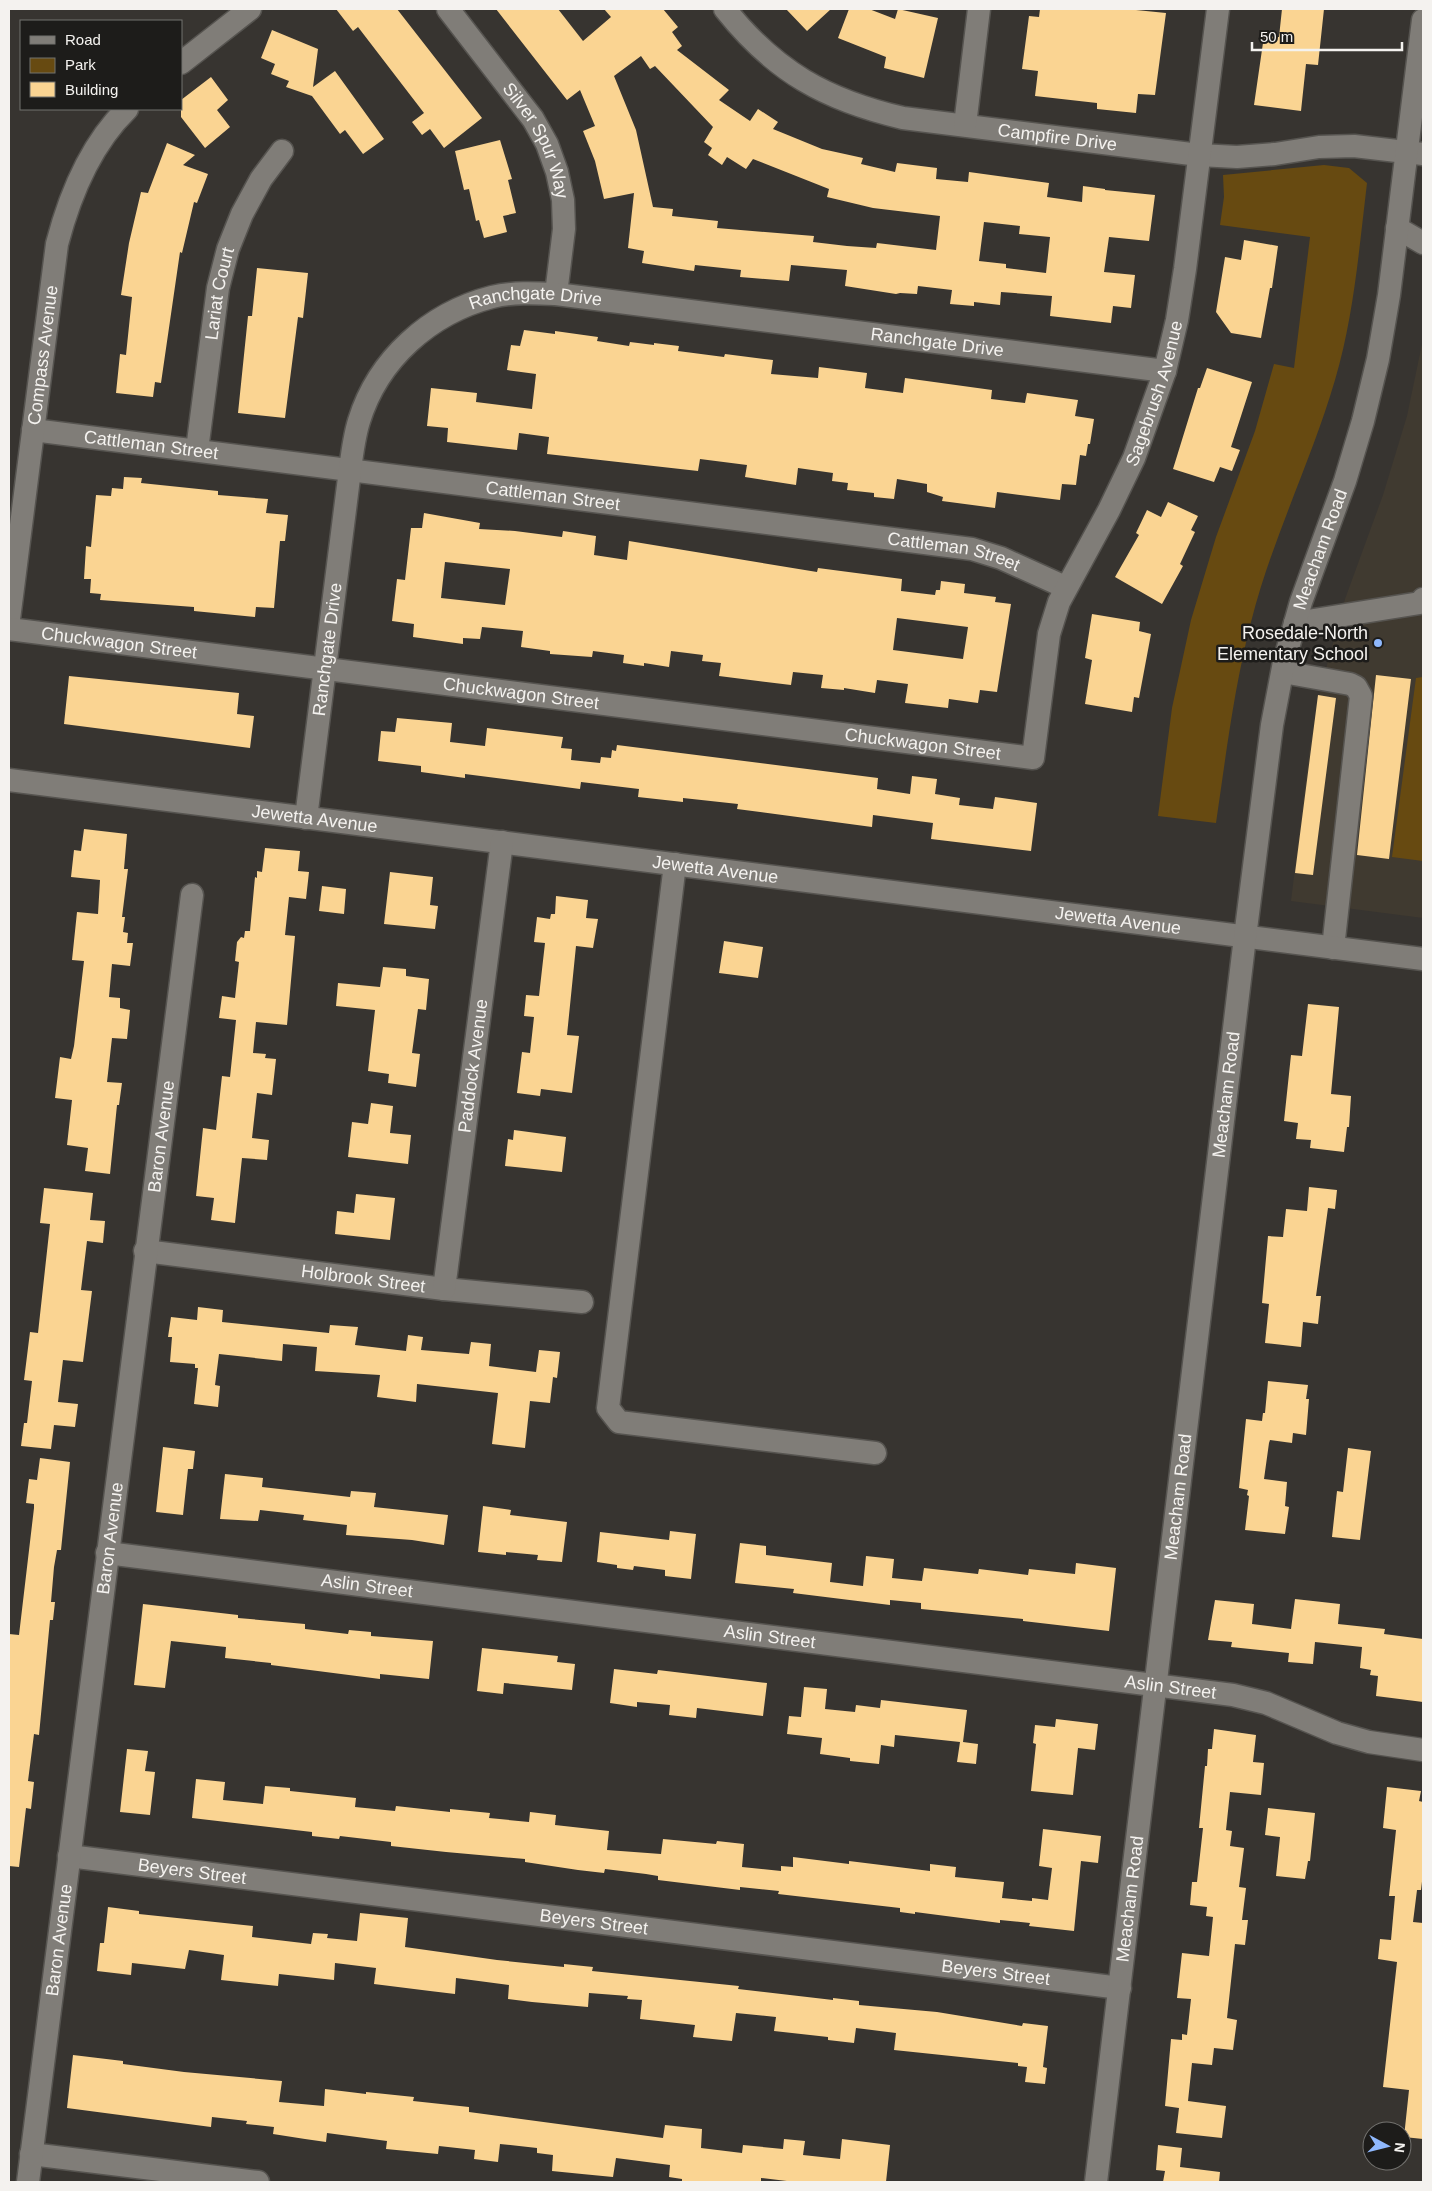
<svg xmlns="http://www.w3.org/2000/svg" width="1432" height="2191" font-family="Helvetica,sans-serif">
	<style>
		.built { fill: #403a30 }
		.green { fill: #674a11 }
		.building { fill: #fad492; fill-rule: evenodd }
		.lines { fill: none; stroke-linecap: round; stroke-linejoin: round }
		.minor-casing { stroke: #565450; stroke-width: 25 }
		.minor { stroke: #807d78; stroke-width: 22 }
		.poi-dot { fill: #8fb8fd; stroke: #1d1c1a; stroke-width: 2 }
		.labels { text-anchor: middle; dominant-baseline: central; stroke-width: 5; stroke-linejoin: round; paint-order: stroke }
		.street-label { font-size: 18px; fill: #f4f2ef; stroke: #1d1c1a }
		.poi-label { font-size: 18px; fill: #f4f2ef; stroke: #1d1c1a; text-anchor: end }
	</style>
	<rect width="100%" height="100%" fill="#373430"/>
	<path class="built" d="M1423,339V918L1291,901L1310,746L1321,687L1345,599L1383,495L1407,416Z"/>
	<path class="green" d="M1324,165L1349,168L1367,183C1359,249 1354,316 1335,380C1311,462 1272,539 1251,622C1234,688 1226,755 1216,823L1158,816L1172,708L1191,620L1216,537L1255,431L1274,364L1294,368L1310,237L1220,225L1224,197L1223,175Z
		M1423,677V861L1392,857L1416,678Z"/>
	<path class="building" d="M336,9H397L482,118L444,148L430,129L422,135L412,122L424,113L358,27L353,31Z
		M496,9H558L583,41L611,17L604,9H663L678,27L672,32L682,46L677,50L729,90L719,100L750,121L758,109L778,122L773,129L822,149L863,158L861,164L895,172L897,163L937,168L936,179L968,182L969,172L1049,183L1047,197L1082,202L1083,186L1105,189V190L1155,195L1149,241L1109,237L1104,272L1135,275L1131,308L1113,306L1111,323L1050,316L1052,296L1001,292L1000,305L974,302V306L950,304L952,290L918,286L917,294L900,293L896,294L845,286L847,270L791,265L789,281L740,277L741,270L695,265L694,271L642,263L644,251L628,248L634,193L604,199L595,161L583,131L595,126L580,90L567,100ZM641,56L650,69L655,66L713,127L704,142L712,148L708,155L722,165L727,157L746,169L753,159L829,189L827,197L873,208L940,216L936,250L877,243L876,248L847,246L813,242L814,236L717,228L718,221L672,216L673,209L653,207L636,130L614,76ZM984,222L1020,226L1019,234L1050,237L1046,273L1006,268V264L979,261Z
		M786,9H831L807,31Z
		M849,9H869L895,19L898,9L938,18L924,78L884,68L886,57L838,38Z
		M1040,9H1126L1166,13L1155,95L1138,94L1136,113L1097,109V103L1035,96L1038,71L1022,69L1029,16L1039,17Z
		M1282,9H1324L1318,65L1306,64L1301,111L1254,105L1264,36L1279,37Z
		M272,30L318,49L313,87L335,71L384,139L363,154L345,130L340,134L312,96L286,87L289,81L271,74L275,64L261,58Z
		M211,77L228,100L217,110L230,127L205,148L181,117V100Z
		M500,140L512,179L508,180L516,213L503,216L507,232L484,238L479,220L476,221L469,189L464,190L455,151Z
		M167,143L195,155L183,165L208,174L197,203L194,202L182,253L180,252L161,383L155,382L153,397L116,393L120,354L126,355L132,297L121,295L129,243L141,192L148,193Z
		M1244,240L1278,246L1272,288H1270L1261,338L1231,333L1216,312L1225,257L1241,260Z
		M257,268L308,273L303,318L298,317L285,418L238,413L248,316H252Z
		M524,330L555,334V331L598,337L597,341L629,346L630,342L654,345V343L679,346L678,351L724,357L725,354L773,360L771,374L818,378L819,367L867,373L865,388L903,393L905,378L992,390L991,399L1025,403L1027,393L1078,400L1075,416L1094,419L1090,444H1088L1086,456L1080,455L1076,485L1062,484L1060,500L997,492L995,508L942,501L943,497L927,492V484L897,479L894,499L874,497V493L847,490L848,483L832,481L833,473L798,468L796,485L745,477L747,465L700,459L698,471L547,454L549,437L519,433L517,450L447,442L448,428L427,426L431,388L477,393L476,402L532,409L536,374L507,370L511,345L520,346Z
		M1207,368L1252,382L1231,447L1240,450L1232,471L1220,467L1214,482L1173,469L1198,388H1200Z
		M124,477L142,478L141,483L218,491V495L268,499L266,513L288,515L285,541H280L274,608L256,607L255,617L194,611V607L100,600L101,594L90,593L91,579H84L86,546L91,547L96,495L111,496L112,488L123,489Z
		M1168,502L1198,516L1191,530L1195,532L1180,564L1183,566L1162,604L1115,577L1139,535L1136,533L1147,510L1161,517Z
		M424,513L480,523L479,529L515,531L562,537L563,531L596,536L594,555L627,560L629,541L817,572L818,568L902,579L901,591L935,595L936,590H940L941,581L965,584L964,593L996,597L995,602L1011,604L997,692L980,690L978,703L949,699L948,708L905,703L908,684L877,680L875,693L844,688V690L821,688L823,675L793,672L791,685L719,676L721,663L702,661L703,655L671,651L669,667L644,663V666L623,663L624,655L593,651L592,657L550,654V651L521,647L523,631L482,627L480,639L463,638V644L413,637L414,624L392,621L397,579L405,580L411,528H422ZM445,562L510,569L505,605L441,598ZM897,618L968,627L963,659L893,650Z
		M1092,614L1140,622L1139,631L1151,634L1139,698L1134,697L1132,712L1085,704L1092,660L1085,658Z
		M1376,675L1411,679L1389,859L1357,855Z
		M69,676L239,693L237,714L254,716L250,748L64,724Z
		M1318,695L1336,698L1313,875L1295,873Z
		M397,718L452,723L450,742L485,746L487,728L563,737L561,748L572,749L571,760L600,763L601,757L611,758L612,750L616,751L617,745L878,778L877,789L910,794L912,776L937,779L935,794L960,798L959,805L993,809L995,797L1037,803L1031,851L931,839L933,823L873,815L872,827L737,809L738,804L683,798V802L638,797L639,789L581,782L580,789L465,774V778L421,772V766L378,761L381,731L395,732Z
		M84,829L127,834L124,869H128L122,917H125L123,932L128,933L127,943H133L130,966L112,964L109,997L120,998V1008L130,1010L127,1039L112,1038L107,1082L122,1083L119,1105H117L110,1174L85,1171L88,1148L67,1145L72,1100L55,1098L60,1057L71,1059L74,1046L84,961L72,960L77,912L98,914L100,880L71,877L74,850L81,851Z
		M265,848L300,851L298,871L309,872L306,899L289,897L285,935L295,936L287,1025L256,1022L253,1053L266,1054L265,1058L276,1059L272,1095L257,1093L252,1138L269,1140L267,1160L242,1158L235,1223L211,1220L214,1198L196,1196L203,1128L216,1130L222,1076L230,1077L236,1020L219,1018L222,996L235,998L239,962L235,961L237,942L241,937L244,938L245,931H250L255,877L257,878V871L262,872Z
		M390,872L433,877L430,905L438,906L435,929L384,924Z
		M322,886L346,889L344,914L319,911Z
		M556,896L588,900L586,918L598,919L593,948L576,946L567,1035L579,1036L572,1093L541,1089L540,1096L517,1093L522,1052L530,1053L534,1017L524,1016L526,995L539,996L545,943L534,942L537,917L550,919L551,914H555Z
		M724,941L763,947L758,978L719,973Z
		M383,967L406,969V976L429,979L426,1010L418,1009L412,1053L420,1054L416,1087L388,1083L389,1074L368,1071L375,1010L336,1006L338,983L380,987Z
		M1308,1004L1339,1007L1331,1094L1351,1096L1349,1127H1347L1344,1152L1310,1148L1311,1140L1296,1139L1298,1123L1284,1121L1291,1055L1302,1056Z
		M371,1103L393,1106L390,1133L411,1135L408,1164L348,1157L352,1122L368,1124Z
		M514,1130L566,1137L562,1172L505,1166L508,1139L513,1140Z
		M1309,1187L1337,1190L1335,1209L1328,1208L1316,1296H1321L1318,1324L1303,1322L1301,1347L1265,1343L1269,1304L1262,1303L1268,1236L1283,1237L1286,1209L1307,1211Z
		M44,1188L93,1193L90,1220L105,1221L103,1243L87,1241L81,1290L92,1291L83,1362L63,1360L58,1402L78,1404L75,1427L54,1425L51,1449L21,1446L24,1423H27L32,1381L24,1380L30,1332L38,1333L50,1224L40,1223Z
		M356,1194L395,1198L390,1240L335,1234L337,1211L354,1213Z
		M198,1307L223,1310L222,1322L329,1333L330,1325L358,1327L355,1345L406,1351L408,1335L423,1337L421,1350L469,1354L471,1342L491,1344L489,1366L536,1372L539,1350L560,1352L557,1378L553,1377L550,1403L530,1401L525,1448L492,1444L498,1393L417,1384L416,1402L377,1397L380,1375L315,1371L317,1347L283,1344L282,1361L219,1354L215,1385L220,1386L218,1407L194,1404L198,1368H195V1364L170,1362L172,1337H168L171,1317L197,1320Z
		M1268,1381L1308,1385L1306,1399H1309L1306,1435L1293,1433L1292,1443L1270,1440L1269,1443L1264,1479L1287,1482L1285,1506L1289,1507L1285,1534L1245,1530L1249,1496L1247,1495L1248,1490L1239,1488L1246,1419L1262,1421L1263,1413H1265Z
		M163,1447L195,1451L193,1469H188L183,1515L156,1512Z
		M1348,1448L1371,1451L1360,1540L1332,1537L1337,1491L1343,1492Z
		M40,1458L70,1462L61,1550H57L54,1567L51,1602H55L53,1620H50L39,1735L34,1734L28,1781L34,1782L31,1809L26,1808L19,1867L9,1866V1634L19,1635L34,1508V1504L26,1503L29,1479L37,1480Z
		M225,1474L263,1478L262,1487L350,1497L351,1491L376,1493L374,1507L448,1515L444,1545L412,1540L346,1535L347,1525L303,1520L304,1515L260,1510L258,1521L220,1519Z
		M483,1506L511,1510L510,1515L567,1522L562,1562L537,1560L538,1555L506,1552V1555L478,1552Z
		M670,1531L696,1534L691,1579L665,1576V1570L634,1566L633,1570L617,1568V1565L597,1562L600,1532L669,1540Z
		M740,1543L766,1546V1555L832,1563L830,1582L863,1586L866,1556L894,1559L892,1578L922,1581L924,1568L978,1574L979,1569L1028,1575L1029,1569L1075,1574L1076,1563L1116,1568L1109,1631L1023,1621V1619L921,1609V1603L890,1600V1605L793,1593L794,1589L735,1583Z
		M1295,1599L1340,1604L1338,1624L1385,1629L1384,1634L1423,1639V1702L1376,1696L1378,1676L1370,1675L1371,1670L1360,1668L1362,1647L1315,1642L1313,1664L1288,1662L1289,1653L1231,1647L1232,1642L1208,1640L1215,1600L1254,1604L1252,1624L1291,1629Z
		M143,1604L238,1615V1618L305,1624V1629L348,1634L349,1630L371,1632V1636L433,1641L429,1679L380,1674V1679L271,1665V1663L225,1658L226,1647L171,1641L165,1688L134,1685Z
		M482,1648L558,1656L557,1662L575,1664L572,1690L504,1683L503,1694L477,1691Z
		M614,1669L657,1674L658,1670L767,1683L763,1716L697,1708L696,1718L669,1715L670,1705L637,1702V1707L610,1703Z
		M804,1687L827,1689L825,1709L855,1712L856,1705L880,1708L881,1700L967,1710L963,1742L978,1744L976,1764L957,1762L960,1742L895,1735L894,1747L881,1745L879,1764L850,1761V1758L820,1754L822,1738L787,1734L789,1716L801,1717Z
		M1056,1719L1098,1724L1095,1750L1078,1748L1073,1795L1031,1791L1036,1744L1033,1743L1035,1725L1055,1727Z
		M1214,1729L1256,1735L1253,1762L1264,1763L1261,1795L1230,1792L1226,1830L1232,1831L1230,1846L1244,1848L1239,1887L1246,1888L1242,1920H1248L1245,1945L1235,1944L1227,2018L1237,2020L1233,2050L1214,2048L1212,2065L1192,2063L1188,2101L1226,2106L1222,2138L1176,2133L1179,2108L1165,2106L1171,2039L1182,2040V2034L1187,2035L1191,1999L1177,1998L1182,1953L1209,1956L1213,1917L1206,1916L1207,1907L1190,1905L1192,1882H1197L1203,1828H1199L1205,1766H1207L1208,1749H1212Z
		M127,1749L148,1751L145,1771L155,1772L150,1815L120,1812Z
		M196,1779L225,1782L223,1800L263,1804L265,1786L290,1788V1791L356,1798L355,1807L395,1811L396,1806L450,1812V1809L490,1813L489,1818L529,1822L530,1812L556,1815L555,1825L609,1831L607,1850L661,1854L663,1839L716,1844L717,1841L744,1844L742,1867L781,1871V1866L793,1867V1857L849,1864V1861L930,1871V1864L956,1867L955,1877L1004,1882L1002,1898L1032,1901V1898L1048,1900L1052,1868L1039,1866L1043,1829L1101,1836L1098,1863L1081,1861L1074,1931L1029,1926L1030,1923L1000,1920V1923L915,1912V1914L900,1912V1908L778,1894L779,1891L740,1887V1890L658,1880V1876L646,1874L605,1869L604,1873L578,1870L525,1862V1859L446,1852L391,1846V1842L340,1836L339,1839L312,1836V1832L192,1818Z
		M1387,1787L1421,1791L1419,1801L1423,1802V1873L1421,1890H1417L1413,1922L1423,1923V2139L1404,2137L1409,2090L1383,2087L1397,1962L1378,1959L1380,1939L1391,1940L1395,1896H1389L1396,1830L1383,1828Z
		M1268,1808L1315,1813L1310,1861H1308L1305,1879L1276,1876L1280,1837L1265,1835Z
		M108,1907L139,1911V1914L253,1926L252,1937L311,1944L313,1933L328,1934L327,1938L357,1941L360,1913L408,1918L405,1947L497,1960L564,1967V1964L593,1967L592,1971L739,1986L738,1989L833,2000V1998L859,2001V2005L937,2012L1022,2026L1023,2023L1048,2026L1043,2067L1047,2068L1045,2084L1025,2082L1027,2067L1018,2066V2063L894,2050L896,2033L856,2028L854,2043L828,2040V2037L774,2031L776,2017L736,2013L732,2041L693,2037L695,2025L640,2019L642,2000L627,1999L628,1996L589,1993L588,2007L532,2002L508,1999L509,1985L456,1978L455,1994L430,1991L374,1984L376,1968L335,1963L334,1980L279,1974L278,1986L221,1980L224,1955L189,1950L185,1969L132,1963L131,1975L97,1971L100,1943H104Z
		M73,2055L123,2061V2064L184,2072L282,2081L279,2102L324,2106L325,2089L366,2094V2092L414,2097L413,2101L469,2107V2112L663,2138L665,2125L702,2129L701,2148L742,2153L743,2145L783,2149L784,2139L805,2141L803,2155L840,2159L842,2139L890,2145L886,2182H795L761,2178V2182H682V2179L669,2177L670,2165L616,2158L613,2177L582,2174L552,2171L553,2155L537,2153V2148L500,2144L498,2162L474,2159L475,2150L439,2146L438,2154L386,2149L387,2141L327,2133L326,2142L305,2139L273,2134L274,2127L246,2124L247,2121L212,2117L211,2127L67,2108Z
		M1158,2145L1182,2148L1180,2167L1220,2172L1219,2182H1163L1165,2171L1156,2170Z"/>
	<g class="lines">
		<g class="minor-casing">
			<g id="minor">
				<path id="s1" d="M448,9L533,119L547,144L557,172L563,200L564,229L556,294"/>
				<path id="s2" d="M725,9C775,72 826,100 903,118L1199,155L1237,157L1275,154L1319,147L1354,146L1423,154"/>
				<path d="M181,63L250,9"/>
				<path d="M965,125L979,9"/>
				<path d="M1397,228L1423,243"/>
				<path id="s3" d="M33,430L972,549L1001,558L1065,587"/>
				<path id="s4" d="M197,450L218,288L228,249L242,214L261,179L282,151"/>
				<path id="s5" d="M9,619L57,244C70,194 90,145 127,109"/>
				<path d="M1295,623L1420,603L1423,599"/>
				<path id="s6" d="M9,629L1033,758L1049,634L1059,602L1109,510L1134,458L1165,371L1177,320L1185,269L1218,9"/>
				<path d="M1283,672L1350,684L1356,687L1361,696L1333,948"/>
				<path id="s7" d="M9,780L1423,959"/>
				<path id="s8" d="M306,818L350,470C352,454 354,437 359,421C378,359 430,313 492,297C513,292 534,293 556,294L1165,371"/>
				<path d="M675,864L608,1408L619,1422L875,1453"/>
				<path id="s9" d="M145,1251L444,1289L582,1302"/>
				<path id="s10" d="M444,1289L502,842"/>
				<path id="s11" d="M107,1553L1233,1695L1266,1703L1337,1733L1369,1742L1423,1750"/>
				<path id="s12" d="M69,1856L1120,1988"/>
				<path d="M31,2154L258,2182"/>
				<path id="s13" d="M28,2182L192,895"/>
				<path id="s14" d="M1096,2182L1245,937L1272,725L1284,662L1301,602L1345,481L1363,421L1378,359L1389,295L1423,20"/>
			</g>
		</g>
		<use href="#minor" class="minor"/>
	</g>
	<circle class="poi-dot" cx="1378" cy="643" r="5"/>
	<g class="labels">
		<g class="street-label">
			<text stroke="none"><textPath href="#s2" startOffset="369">Campfire Drive</textPath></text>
			<text stroke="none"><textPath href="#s1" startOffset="160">Silver Spur Way</textPath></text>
			<text stroke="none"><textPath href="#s4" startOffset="158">Lariat Court</textPath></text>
			<text stroke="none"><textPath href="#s8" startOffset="634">Ranchgate Drive</textPath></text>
			<text stroke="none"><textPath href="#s8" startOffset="1039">Ranchgate Drive</textPath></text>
			<text stroke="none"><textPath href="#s5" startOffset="266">Compass Avenue</textPath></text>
			<text stroke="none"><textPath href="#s6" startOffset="1421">Sagebrush Avenue</textPath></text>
			<text stroke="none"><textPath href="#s3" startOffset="119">Cattleman Street</textPath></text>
			<text stroke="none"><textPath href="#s3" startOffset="524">Cattleman Street</textPath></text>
			<text stroke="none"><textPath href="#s14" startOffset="1650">Meacham Road</textPath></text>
			<text stroke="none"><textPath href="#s3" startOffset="929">Cattleman Street</textPath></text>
			<text stroke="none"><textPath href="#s6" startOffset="111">Chuckwagon Street</textPath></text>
			<text stroke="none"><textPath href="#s8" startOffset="170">Ranchgate Drive</textPath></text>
			<text stroke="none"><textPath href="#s6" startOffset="516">Chuckwagon Street</textPath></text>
			<text stroke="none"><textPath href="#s6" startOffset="921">Chuckwagon Street</textPath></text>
			<text stroke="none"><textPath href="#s7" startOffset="308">Jewetta Avenue</textPath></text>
			<text stroke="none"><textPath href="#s7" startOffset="712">Jewetta Avenue</textPath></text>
			<text stroke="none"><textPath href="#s7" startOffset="1118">Jewetta Avenue</textPath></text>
			<text stroke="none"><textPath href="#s10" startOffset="225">Paddock Avenue</textPath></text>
			<text stroke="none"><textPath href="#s14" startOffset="1095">Meacham Road</textPath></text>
			<text stroke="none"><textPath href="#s13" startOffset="1054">Baron Avenue</textPath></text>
			<text stroke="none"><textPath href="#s9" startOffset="220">Holbrook Street</textPath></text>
			<text stroke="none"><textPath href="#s14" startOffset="690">Meacham Road</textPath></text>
			<text stroke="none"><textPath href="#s13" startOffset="649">Baron Avenue</textPath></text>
			<text stroke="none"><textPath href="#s11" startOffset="262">Aslin Street</textPath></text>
			<text stroke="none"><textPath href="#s11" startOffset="668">Aslin Street</textPath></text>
			<text stroke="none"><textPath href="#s11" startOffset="1072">Aslin Street</textPath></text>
			<text stroke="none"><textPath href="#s12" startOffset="124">Beyers Street</textPath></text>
			<text stroke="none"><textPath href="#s14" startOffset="285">Meacham Road</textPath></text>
			<text stroke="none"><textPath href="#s12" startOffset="529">Beyers Street</textPath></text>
			<text stroke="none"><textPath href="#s13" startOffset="244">Baron Avenue</textPath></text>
			<text stroke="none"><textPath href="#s12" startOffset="934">Beyers Street</textPath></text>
		</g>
		<g class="poi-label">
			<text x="1368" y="633">Rosedale-North<tspan x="1368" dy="21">Elementary School</tspan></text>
		</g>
	</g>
	<rect width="1432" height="2191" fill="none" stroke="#f4f2ef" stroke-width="20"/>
	<rect x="20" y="20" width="162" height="90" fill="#1d1c1a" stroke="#73726f"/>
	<rect x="30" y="36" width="25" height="8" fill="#807d78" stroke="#73726f"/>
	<text x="65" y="45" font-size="15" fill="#f4f2ef">Road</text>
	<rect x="30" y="58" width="25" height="15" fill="#674a11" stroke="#73726f"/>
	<text x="65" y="70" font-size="15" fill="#f4f2ef">Park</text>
	<rect x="30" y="82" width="25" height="15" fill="#fad492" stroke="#73726f"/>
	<text x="65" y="95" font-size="15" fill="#f4f2ef">Building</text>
	<g transform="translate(1387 2146) rotate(97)"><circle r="24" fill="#1d1c1a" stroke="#73726f"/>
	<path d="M0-4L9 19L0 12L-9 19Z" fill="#8fb8fd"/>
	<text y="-8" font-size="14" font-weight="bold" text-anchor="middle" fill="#f4f2ef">N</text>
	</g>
	<path d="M1252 42v8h150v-8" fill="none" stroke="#f4f2ef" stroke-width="2.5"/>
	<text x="1260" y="42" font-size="15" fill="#f4f2ef" stroke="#1d1c1a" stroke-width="4" paint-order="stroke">50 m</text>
</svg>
